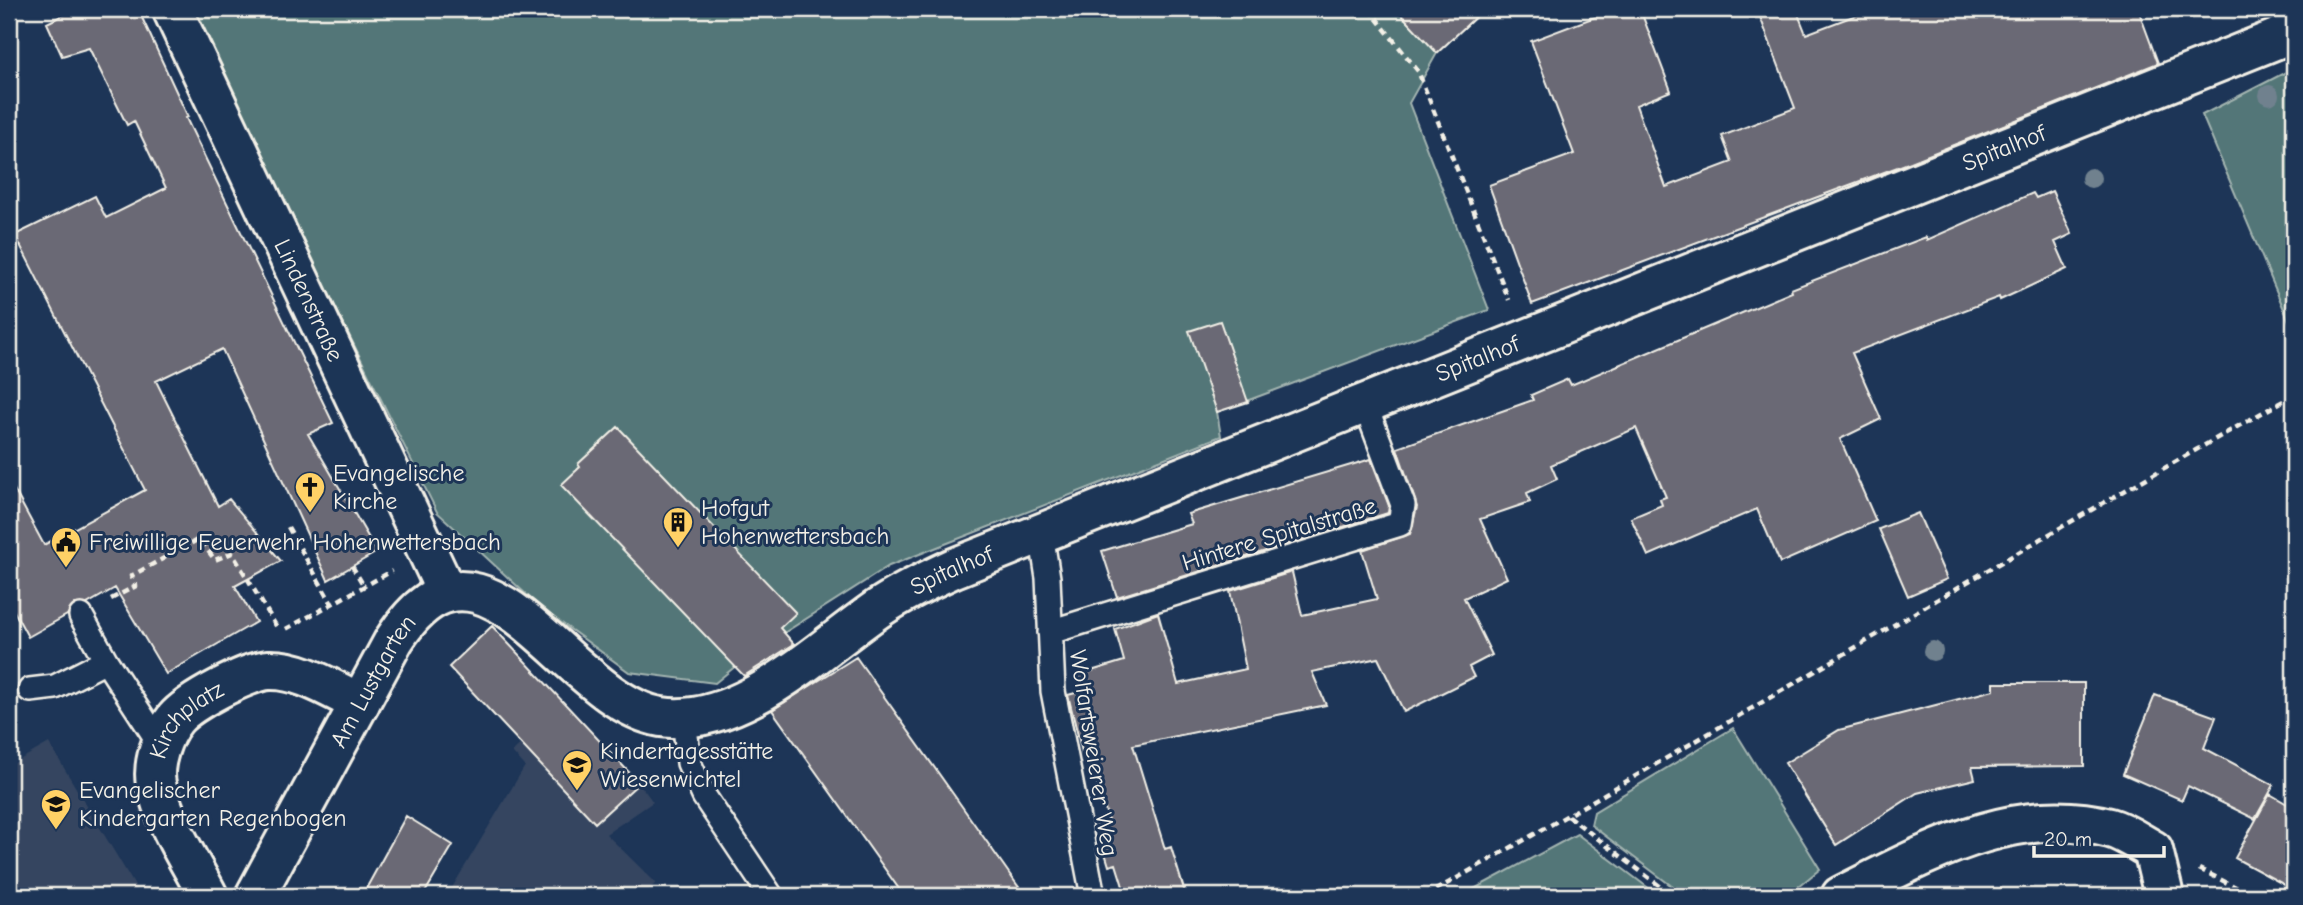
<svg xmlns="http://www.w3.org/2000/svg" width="2303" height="905" font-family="'Comic Neue',sans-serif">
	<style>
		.built { fill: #344560 }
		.green { fill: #527678; stroke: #a3b4b0; stroke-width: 2 }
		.building { fill: #6a6974; stroke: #f4f1e8; stroke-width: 2 }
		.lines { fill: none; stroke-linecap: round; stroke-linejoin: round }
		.lane-casing { stroke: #f4f1e8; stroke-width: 28 }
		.street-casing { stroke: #f4f1e8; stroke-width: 44 }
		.secondary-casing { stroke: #f4f1e8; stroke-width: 44 }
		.path { stroke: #f4f1e8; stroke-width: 4.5; stroke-dasharray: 7 5; stroke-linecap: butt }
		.lane { stroke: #1d3557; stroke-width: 23 }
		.street { stroke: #1d3557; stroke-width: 38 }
		.secondary { stroke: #1d3557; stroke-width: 38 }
		.tree { fill: #70818e }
		.labels { text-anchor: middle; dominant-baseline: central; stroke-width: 6; stroke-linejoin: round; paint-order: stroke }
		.street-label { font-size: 24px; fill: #f4f1e8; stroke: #1d3557 }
		.poi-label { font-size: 24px; fill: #f4f1e8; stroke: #1d3557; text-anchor: start }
	</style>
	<rect width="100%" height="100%" fill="#1d3557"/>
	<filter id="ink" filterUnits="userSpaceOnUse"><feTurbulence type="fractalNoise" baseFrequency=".0143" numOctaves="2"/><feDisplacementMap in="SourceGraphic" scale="14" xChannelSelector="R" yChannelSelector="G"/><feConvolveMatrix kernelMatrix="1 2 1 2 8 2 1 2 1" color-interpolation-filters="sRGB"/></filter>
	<g filter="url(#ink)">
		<path class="built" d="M564,703L639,783L653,802L606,834L656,883L642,896H447L525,766L512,752Z
			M49,743L141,896H9V766Z"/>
		<path class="green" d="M193,9H1484L1437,53L1409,103L1489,310L1217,412L1221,436L889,566L748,656L715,683L629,672L541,608L437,512L274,184Z
			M2294,68V333L2202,115Z
			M1733,728L1820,869L1787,896H1685L1591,825L1594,812Z
			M1577,834L1659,896H1461Z"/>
		<path class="building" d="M75,9H138L188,117L186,118L333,423L308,434L377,552L328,580L222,349L156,381L218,506L229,499L281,561L235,586L256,622L166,674L115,588L87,604H75L67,615L28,637L9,602V480L44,545L145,490L15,235L95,196L106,218L166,188L134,121L127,125L89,48L62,56L47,23Z
			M1396,9H1484L1437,53Z
			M1616,9H1640L1671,91L1636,105L1666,187L1732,162L1722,136L1795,108L1757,9H1796L1806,34L1872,9H2138L2158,63L1911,162L1532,304L1489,185L1574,154L1531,41Z
			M2052,191L2072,234L2055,242L2067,269L2000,300L1999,297L1852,353L1881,419L1840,439L1876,521L1780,563L1757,509L1648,556L1631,518L1662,505L1660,499L1666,497L1636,428L1551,465L1557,479L1527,493L1530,502L1480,519L1507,578L1464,598L1492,655L1469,667L1474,677L1404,712L1378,658L1312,672L1326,705L1133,745L1165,849L1171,847L1186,896H1126L1116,864L1109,866L1096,823L1108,819L1088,754L1083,756L1068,695L1083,691L1078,675L1124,661L1115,629L1158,613L1178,684L1246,669L1230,591L1292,572L1302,615L1377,599L1362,550L1410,534L1417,507L1397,448L1533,400L1531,395L1568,379L1571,385L1792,292L1791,289L1926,237L1927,240L2033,193L2036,198Z
			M1220,321L1248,402L1217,412L1189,331Z
			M618,427L796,613L780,628L794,644L744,676L561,485L580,467L578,464Z
			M1371,459L1389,506L1388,513L1117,597L1102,551L1192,524L1188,514Z
			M1918,513L1947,579L1908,596L1879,529Z
			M492,626L639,783L595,823L449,667Z
			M856,657L956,798L1025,896H904L772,710Z
			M1994,683H2084V766L1972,767L1975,779L1917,793L1836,845L1785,763L1839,730L1994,690Z
			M2155,695L2216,717L2204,748L2274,785L2255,819L2188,786L2182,800L2123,774Z
			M2270,794L2294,808V890L2235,858Z
			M406,816L453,845L423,896H362Z"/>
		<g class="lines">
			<g class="lane-casing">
				<path id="lane" d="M1041,533L1048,578L1053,691L1093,896
					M81,616L106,661L162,747
					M1050,632L1400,524L1403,505L1365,404
					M30,690L55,687L106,661
					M684,718L689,763L704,796L771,896"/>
			</g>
			<g class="street-casing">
				<g id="street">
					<path id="s1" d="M172,9L446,591"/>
					<path id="s2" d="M208,896C190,861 164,823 156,784C152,764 162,735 175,719C189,702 248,671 269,670C301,669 332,690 360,703"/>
					<path d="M1841,896C1926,854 2012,803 2110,828C2125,832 2140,843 2153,850L2164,896"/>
				</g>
			</g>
			<g class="secondary-casing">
				<g id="secondary">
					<path id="s3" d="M255,896L394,640C483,501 564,701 661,717C739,729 819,649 879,608C903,592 928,580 954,568L2294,32"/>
				</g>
			</g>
			<path class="path" d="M1369,9L1418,71L1509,300
				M288,527L332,604
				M352,566L364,586
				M111,599L136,586L131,576L199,539L215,560L232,553L278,629
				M286,629L392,571
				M1568,816L1673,896
				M2199,869L2254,896
				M1425,896C1717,733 2002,557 2294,395"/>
			<use href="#lane" class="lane"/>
			<use href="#street" class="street"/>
			<use href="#secondary" class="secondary"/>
		</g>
		<g class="tree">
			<circle cx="2269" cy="95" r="10"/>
			<circle cx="2091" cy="178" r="10"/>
			<circle cx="1933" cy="651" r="10"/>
		</g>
	</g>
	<defs>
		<g id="church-pin" transform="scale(1.575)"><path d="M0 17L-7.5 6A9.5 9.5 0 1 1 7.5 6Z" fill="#ffd166" stroke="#1d3557"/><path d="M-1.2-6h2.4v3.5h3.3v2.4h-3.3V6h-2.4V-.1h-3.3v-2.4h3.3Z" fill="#111"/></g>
		<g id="building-pin" transform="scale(1.575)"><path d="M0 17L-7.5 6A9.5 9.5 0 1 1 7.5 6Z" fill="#ffd166" stroke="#1d3557"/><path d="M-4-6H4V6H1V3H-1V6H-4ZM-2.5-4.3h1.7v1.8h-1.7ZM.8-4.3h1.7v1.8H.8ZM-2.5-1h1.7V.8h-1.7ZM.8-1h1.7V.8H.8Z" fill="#111"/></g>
		<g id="civic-pin" transform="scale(1.575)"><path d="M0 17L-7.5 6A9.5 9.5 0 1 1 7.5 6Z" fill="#ffd166" stroke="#1d3557"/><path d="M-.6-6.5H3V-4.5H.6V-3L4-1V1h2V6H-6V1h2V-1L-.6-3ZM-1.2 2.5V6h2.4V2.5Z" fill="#111"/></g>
		<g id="school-pin" transform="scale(1.575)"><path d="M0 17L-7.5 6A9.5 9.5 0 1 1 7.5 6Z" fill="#ffd166" stroke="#1d3557"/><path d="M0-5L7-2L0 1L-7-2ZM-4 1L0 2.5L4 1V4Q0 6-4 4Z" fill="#111"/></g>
	</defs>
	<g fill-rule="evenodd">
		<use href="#church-pin" x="310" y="487"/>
		<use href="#building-pin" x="678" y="522"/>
		<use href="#civic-pin" x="66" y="542"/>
		<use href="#school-pin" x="577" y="765"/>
		<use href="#school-pin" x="56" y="804"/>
	</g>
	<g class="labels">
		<g class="street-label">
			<text stroke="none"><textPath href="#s3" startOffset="2084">Spitalhof</textPath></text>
			<text stroke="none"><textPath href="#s1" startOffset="322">Lindenstraße</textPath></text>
			<text stroke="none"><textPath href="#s3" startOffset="1517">Spitalhof</textPath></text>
			<text transform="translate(1279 534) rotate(-17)">Hintere Spitalstraße</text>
			<text stroke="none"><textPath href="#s3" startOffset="950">Spitalhof</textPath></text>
			<text stroke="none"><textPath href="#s3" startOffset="245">Am Lustgarten</textPath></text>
			<text stroke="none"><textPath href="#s2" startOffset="200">Kirchplatz</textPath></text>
			<text transform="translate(1094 753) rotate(81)">Wolfartsweierer Weg</text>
		</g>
		<g class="poi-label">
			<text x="333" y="473">Evangelische<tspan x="333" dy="28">Kirche</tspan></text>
			<text x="701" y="508">Hofgut<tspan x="701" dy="28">Hohenwettersbach</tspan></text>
			<text x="89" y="542">Freiwillige Feuerwehr Hohenwettersbach</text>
			<text x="600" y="751">Kindertagesstätte<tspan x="600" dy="28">Wiesenwichtel</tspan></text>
			<text x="79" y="790">Evangelischer<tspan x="79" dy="28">Kindergarten Regenbogen</tspan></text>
		</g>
	</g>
	<rect width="2303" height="905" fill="none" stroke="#1d3557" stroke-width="35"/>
	<rect x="18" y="18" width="2268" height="870" fill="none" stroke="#f4f1e8" stroke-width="2.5" filter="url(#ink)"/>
	<path d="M2034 846v10h130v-10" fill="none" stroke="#f4f1e8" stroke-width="3.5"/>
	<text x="2044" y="846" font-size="21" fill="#f4f1e8" stroke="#1d3557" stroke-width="5" paint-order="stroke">20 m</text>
</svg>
